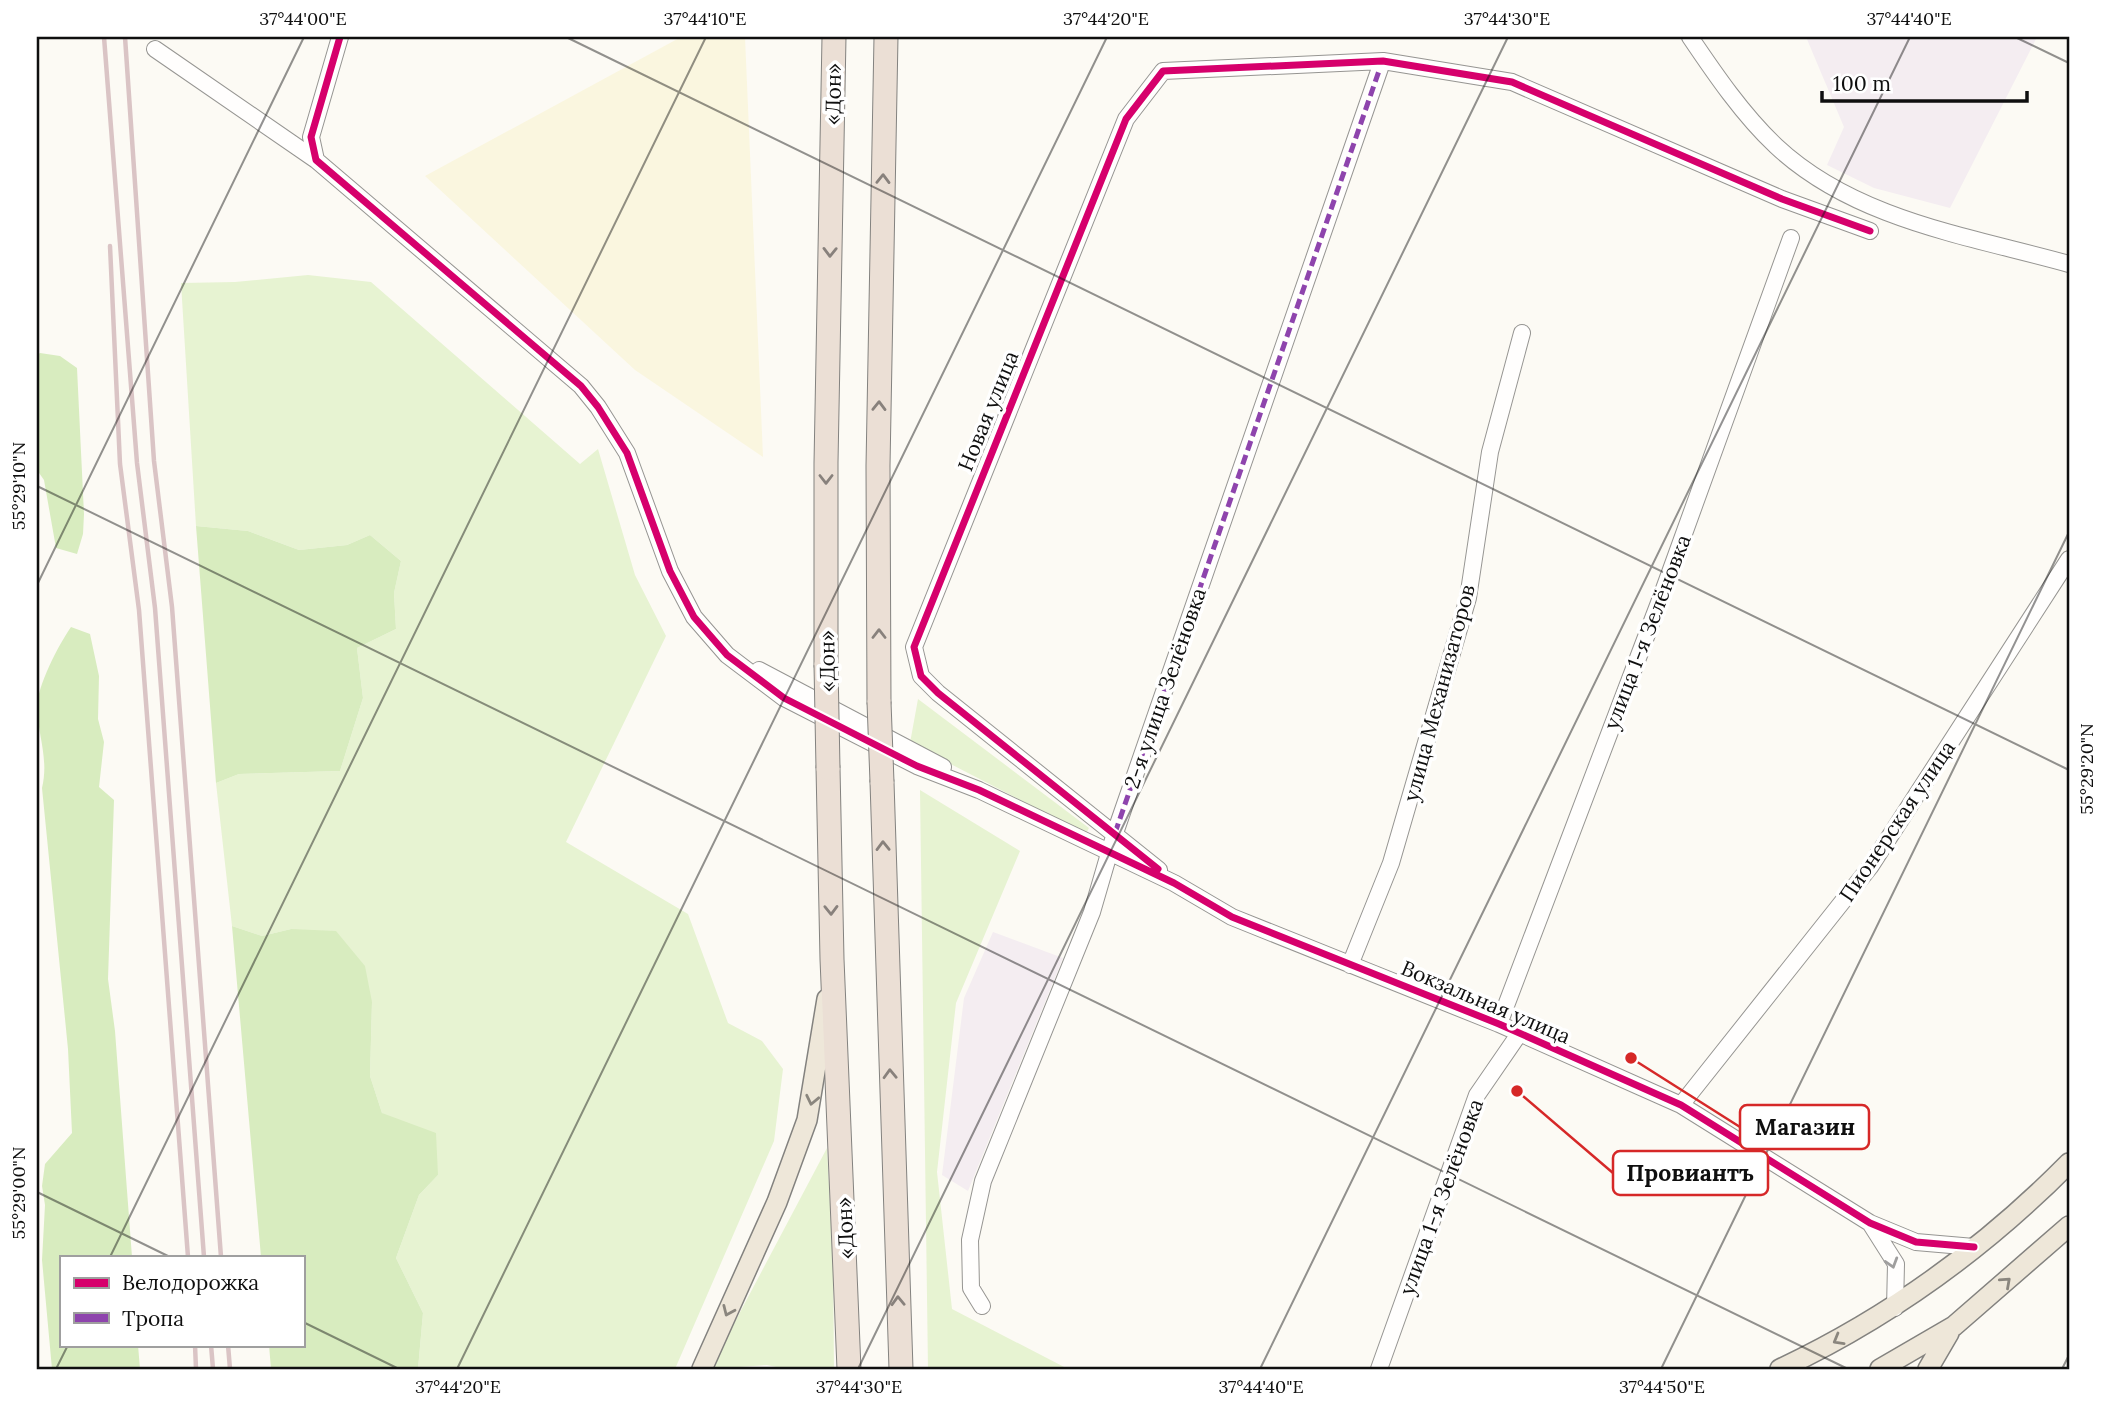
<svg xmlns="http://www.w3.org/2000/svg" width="2106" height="1406" font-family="Lora,serif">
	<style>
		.industrial { fill: #f4edf1 }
		.farmland { fill: #faf6df }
		.green { fill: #e7f3d2 }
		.forest { fill: #d8ecbf }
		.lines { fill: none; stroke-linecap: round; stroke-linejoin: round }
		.minor-casing { stroke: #969592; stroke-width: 18 }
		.major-casing { stroke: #83827f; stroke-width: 22 }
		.highway-casing { stroke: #83827f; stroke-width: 25 }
		.minor { stroke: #fffefd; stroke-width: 16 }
		.major { stroke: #eee7d9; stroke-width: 19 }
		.highway { stroke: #ebdfd5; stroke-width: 23 }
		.rail { stroke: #dac4c5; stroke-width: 4.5 }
		.highway-bridge-casing { stroke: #83827f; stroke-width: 25; stroke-linecap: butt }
		.highway-bridge { stroke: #ebdfd5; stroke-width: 23 }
		.quiet { stroke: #8e44ad; stroke-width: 5; stroke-dasharray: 10 5; stroke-linecap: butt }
		.cycleway-casing { stroke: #fff; stroke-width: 11 }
		.cycleway { stroke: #d6006c; stroke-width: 7 }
		.oneway { stroke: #88817c }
		.oneway2 { stroke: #8a867e }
		.oneway3 { stroke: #9f9e9e }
		.ticks { fill: none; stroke: #0f0f0f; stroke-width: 2; stroke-opacity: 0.45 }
		.labels { text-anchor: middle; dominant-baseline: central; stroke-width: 7; stroke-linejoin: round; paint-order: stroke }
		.street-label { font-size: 21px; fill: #0f0f0f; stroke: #fff }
		.leader { fill: none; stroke: #d62828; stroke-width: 2.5 }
		.callout-dot { fill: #d62828; stroke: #fff; stroke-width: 2.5 }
		.callout { fill: #fff; stroke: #d62828; stroke-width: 2.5 }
		.callout-label { font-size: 23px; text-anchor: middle; font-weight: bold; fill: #0f0f0f }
		.neatline { fill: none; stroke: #0f0f0f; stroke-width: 2.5 }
		.ticks-label { font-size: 18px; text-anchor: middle; fill: #0f0f0f }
	</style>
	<rect width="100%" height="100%" fill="#fcfaf4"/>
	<path class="industrial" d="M1806,37H2037L1950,208L1874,188L1827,165L1844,127Z
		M993,932L1063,958L968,1191L942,1175L964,998Z"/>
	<path class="farmland" d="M681,37H745L763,457L635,370L425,176Z"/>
	<path class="green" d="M308,275L371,282L580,464L598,449L635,575L666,636L566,842L688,914L728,1023L762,1041L783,1069L774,1141L675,1369H418L423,1313L396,1258L419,1195L438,1175L382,1113L370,1076L372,1002L291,929L262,936L232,926L216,783L239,774L340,771L363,698L357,648L396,629L394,593L401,561L370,535L347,545L299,550L248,531L196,526L181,283L235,282Z
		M918,699L1089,828L1086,834L910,743Z
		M920,790L1020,851L956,1003L937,1172L952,1309L1068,1369H928Z
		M827,1148L833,1261L834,1369H786L767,1365L710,1369Z"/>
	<path class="forest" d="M40,353L60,356L77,368L84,514L83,534L77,554L56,548L44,480L37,470V355Z
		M196,526L248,531L299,550L347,545L370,535L401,561L394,593L396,629L357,648L363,698L340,771L239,774L216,783Z
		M71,627L90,634L99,676L98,719L104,742L99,787L114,800L108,979L115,1031L132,1257H61V1345H138L140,1369H52L42,1260L45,1205L42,1186L45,1164L72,1133L68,1049L42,788C49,759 38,736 37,707C37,686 59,644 71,627Z
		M232,926L262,936L291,929L336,931L365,966L372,1002L370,1076L382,1113L436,1133L438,1175L419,1195L396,1258L423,1313L418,1369H271L269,1345H303V1257H261Z"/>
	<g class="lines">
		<g class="minor-casing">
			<path id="minor" d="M340,37L311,137L316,160L581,386L598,407L627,453L670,571L694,617L727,655L784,698L917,766L979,790L1174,883L1232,917L1499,1024L1681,1105L1870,1223L1916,1242L1974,1247
				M1690,37C1715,74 1743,115 1776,146C1855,220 1969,236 2069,264
				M155,49L316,160
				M759,670L943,767
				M1159,870L938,693L921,676L914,647L1126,119L1163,71L1383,61L1512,82L1782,199L1870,231
				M1350,965L1391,863L1468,598L1490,452L1522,333
				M1499,1024L1660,600L1791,238
				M1681,1105L1870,867L2069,559
				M1870,1223L1896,1264L1895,1308
				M982,1306L971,1288L970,1240L983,1181L1092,912L1115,833L1380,68
				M1379,1369L1477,1095L1519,1034"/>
		</g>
		<g class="major-casing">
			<path id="major" d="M702,1369L777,1202L807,1120L827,999
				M1780,1369C1888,1318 1985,1248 2069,1163
				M1880,1369L1954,1326L2069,1226
				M1928,1369L1949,1333"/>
		</g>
		<g class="highway-casing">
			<path id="highway" d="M826,665V463L834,37
				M879,702L878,466L886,37
				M828,768L832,959L849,1369
				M882,782L901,1369"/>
		</g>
		<use href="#minor" class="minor"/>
		<use href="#major" class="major"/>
		<use href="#highway" class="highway"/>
		<path class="rail" d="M104,37L137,463L155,608L204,1257
			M125,37L154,461L172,607L221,1257
			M110,246L120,464L139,610L188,1257
			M195,1345L196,1369
			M211,1345L213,1369
			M228,1345L230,1369"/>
		<g class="highway-bridge-casing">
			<path id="highway-bridge" d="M826,665L828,768
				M879,702L882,782"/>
		</g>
		<use href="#highway-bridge" class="highway-bridge"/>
		<path class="quiet" d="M1115,833L1380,68"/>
		<g class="cycleway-casing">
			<path id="cycleway" d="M340,37L311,137L316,160L581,386L598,407L627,453L670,571L694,617L727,655L784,698L917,766L979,790L1174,883L1232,917L1499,1024L1681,1105L1870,1223L1916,1242L1974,1247
				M1158,869L938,693L921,676L914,647L1126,119L1163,71L1383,61L1512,82L1782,199L1870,231"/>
		</g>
		<use href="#cycleway" class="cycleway"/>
	</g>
	<defs><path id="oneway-chevron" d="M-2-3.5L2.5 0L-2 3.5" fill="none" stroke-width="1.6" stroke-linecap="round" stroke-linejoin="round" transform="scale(1.75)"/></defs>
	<g class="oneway">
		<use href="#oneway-chevron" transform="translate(883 179) rotate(-89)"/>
		<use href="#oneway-chevron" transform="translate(830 252) rotate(91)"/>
		<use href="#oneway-chevron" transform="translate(879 406) rotate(-89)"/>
		<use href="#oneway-chevron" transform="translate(826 479) rotate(90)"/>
		<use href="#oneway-chevron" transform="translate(879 634) rotate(-90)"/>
		<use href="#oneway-chevron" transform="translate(883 846) rotate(-91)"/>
		<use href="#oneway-chevron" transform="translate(831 910) rotate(89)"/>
		<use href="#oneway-chevron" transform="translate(890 1074) rotate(-92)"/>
		<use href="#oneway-chevron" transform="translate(898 1301) rotate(-92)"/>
	</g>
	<g class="oneway2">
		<use href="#oneway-chevron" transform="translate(812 1100) rotate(102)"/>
		<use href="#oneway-chevron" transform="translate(2006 1282) rotate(-42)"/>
		<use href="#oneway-chevron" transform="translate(728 1311) rotate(114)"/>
		<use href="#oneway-chevron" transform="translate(1838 1340) rotate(150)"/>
	</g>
	<use class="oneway3" href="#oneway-chevron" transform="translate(1892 1263) rotate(73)"/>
	<path class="ticks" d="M566,37L2069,770M2015,37L2069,63M37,486L1848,1369M37,585L304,37M37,1192L170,1257M110,1257L706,37M303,1322L399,1369M56,1369L68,1345M457,1369L1107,37M858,1369L1508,37M1260,1369L1910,37M1661,1369L2069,532M2062,1369L2069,1355"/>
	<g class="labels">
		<g class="street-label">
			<text transform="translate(833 94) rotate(-89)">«Дон»</text>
			<text transform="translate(988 411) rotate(-68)">Новая улица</text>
			<text transform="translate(1647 632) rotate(-69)">улица 1-я Зелёновка</text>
			<text transform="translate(827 661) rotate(-91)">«Дон»</text>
			<text transform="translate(1165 688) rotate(-71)">2-я улица Зелёновка</text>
			<text transform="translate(1439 693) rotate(-75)">улица Механизаторов</text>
			<text transform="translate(1897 821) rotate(-56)">Пионерская улица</text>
			<text transform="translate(1486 1002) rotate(23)">Вокзальная улица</text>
			<text transform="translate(1441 1197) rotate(-70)">улица 1-я Зелёновка</text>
			<text transform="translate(845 1228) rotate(-93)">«Дон»</text>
		</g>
	</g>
	<path class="leader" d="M1631 1058L1740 1127M1517 1091L1613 1173"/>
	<g class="callout-dot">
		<circle cx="1631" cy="1058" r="7"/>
		<circle cx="1517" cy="1091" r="7"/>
	</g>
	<g class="callout">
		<rect x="1740" y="1105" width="129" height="44" rx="7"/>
		<rect x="1613" y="1151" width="155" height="44" rx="7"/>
	</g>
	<g class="callout-label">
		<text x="1805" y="1135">Магазин</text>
		<text x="1690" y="1181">Провиантъ</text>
	</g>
	<rect width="2106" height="1406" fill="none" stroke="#ffffff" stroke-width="77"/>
	<rect x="60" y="1256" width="245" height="91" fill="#ffffff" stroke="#9f9f9f" stroke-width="2"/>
	<rect x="74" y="1278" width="35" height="10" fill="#d6006c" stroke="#9f9f9f" stroke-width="2"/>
	<text x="122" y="1290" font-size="21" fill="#0f0f0f">Велодорожка</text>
	<rect x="74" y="1313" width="35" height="10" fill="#8e44ad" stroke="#9f9f9f" stroke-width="2"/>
	<text x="122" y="1326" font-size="21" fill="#0f0f0f">Тропа</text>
	<path d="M1822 91v10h205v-10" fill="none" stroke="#0f0f0f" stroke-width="3.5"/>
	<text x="1833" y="91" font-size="21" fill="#0f0f0f" stroke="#ffffff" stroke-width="5" paint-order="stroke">100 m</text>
	<rect x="38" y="38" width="2030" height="1330" class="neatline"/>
	<g class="ticks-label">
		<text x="303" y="25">37°44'00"E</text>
		<text x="705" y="25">37°44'10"E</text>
		<text x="1106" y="25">37°44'20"E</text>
		<text x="1507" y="25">37°44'30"E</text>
		<text x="1909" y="25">37°44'40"E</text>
		<text transform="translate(19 486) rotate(-90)" y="6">55°29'10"N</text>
		<text transform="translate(2087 769) rotate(-90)" y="6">55°29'20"N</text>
		<text transform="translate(19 1193) rotate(-90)" y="6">55°29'00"N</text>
		<text x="458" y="1393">37°44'20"E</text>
		<text x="859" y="1393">37°44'30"E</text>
		<text x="1261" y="1393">37°44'40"E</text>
		<text x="1662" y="1393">37°44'50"E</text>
	</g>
</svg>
